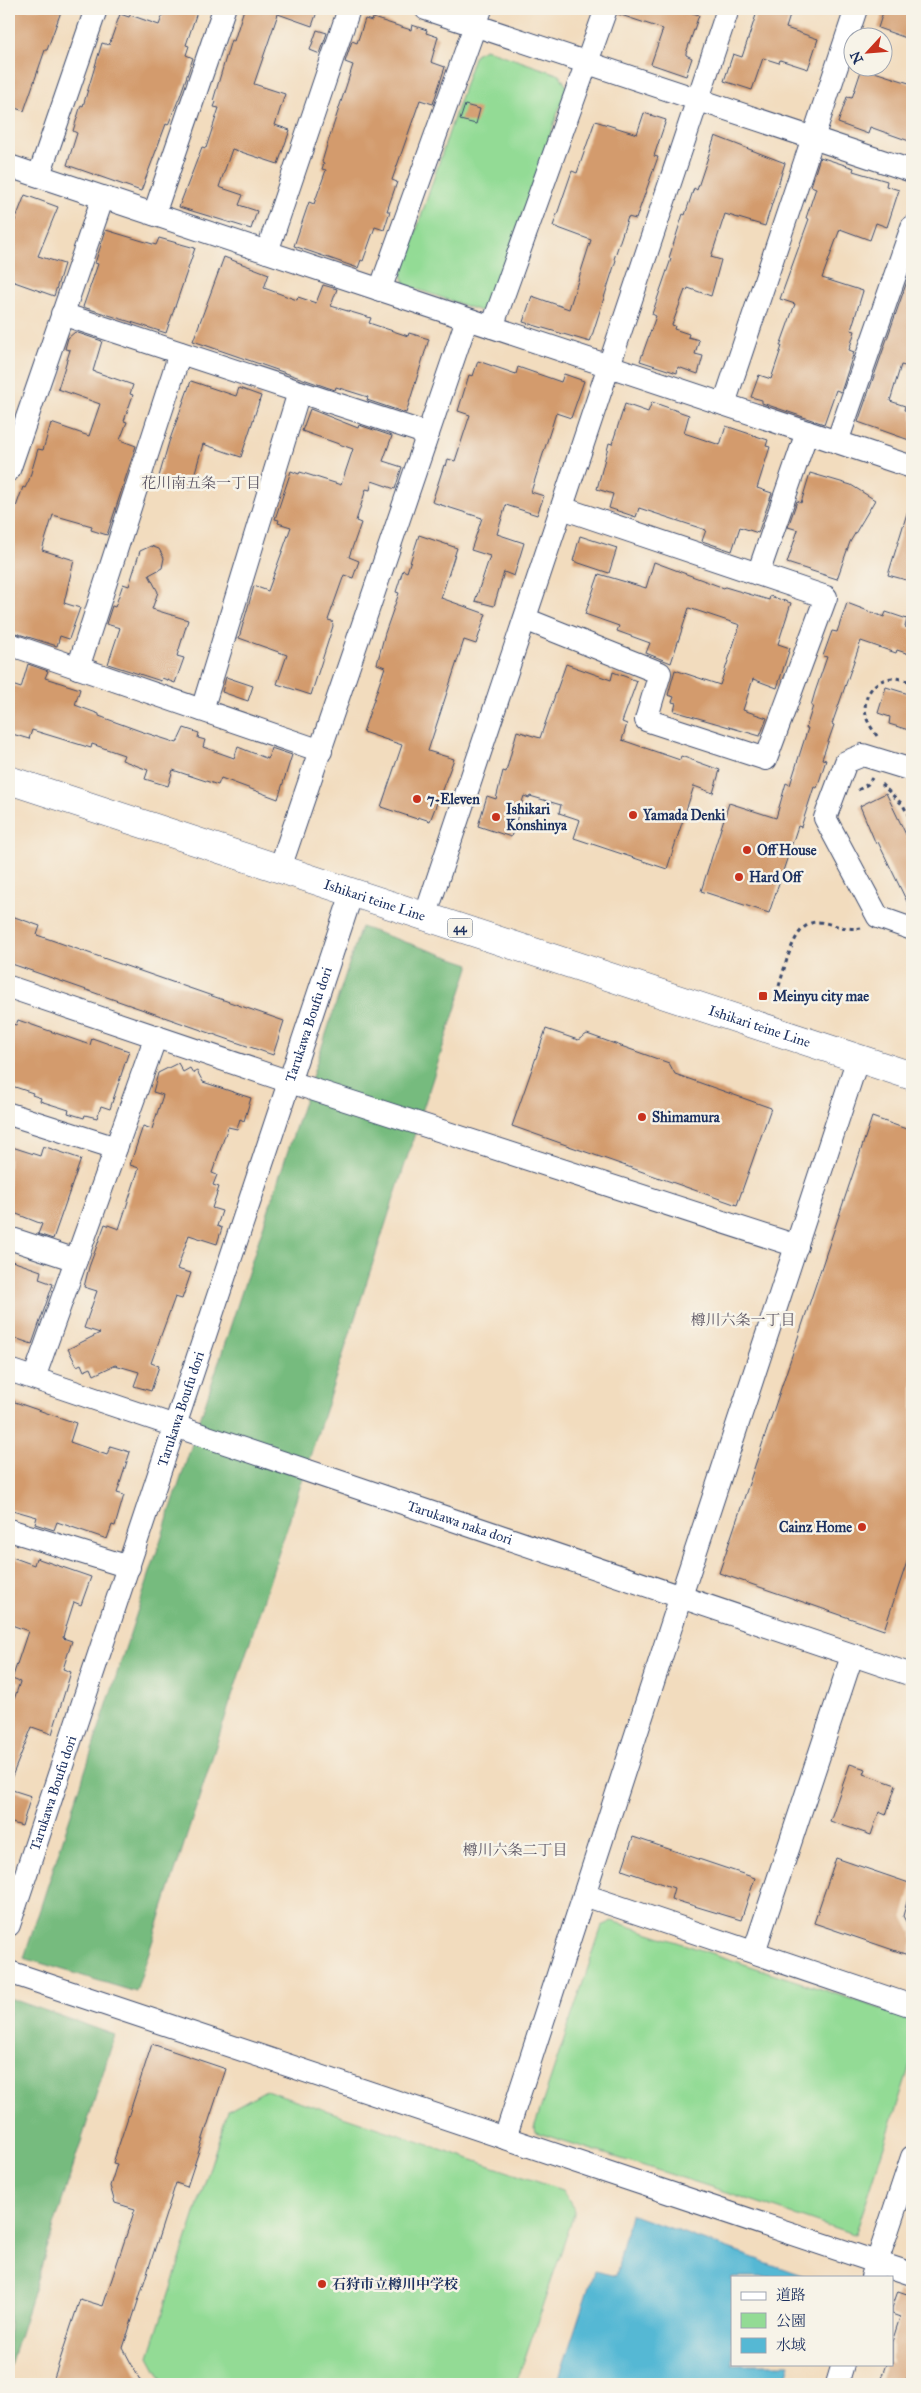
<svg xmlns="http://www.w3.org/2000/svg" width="921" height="2393" font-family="'IM FELL Great Primer','Noto Serif JP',serif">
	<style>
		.green { fill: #93db95; stroke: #57857a }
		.forest { fill: #76bb7e; stroke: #48756e }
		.water { fill: #55b8d4; stroke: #387499 }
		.building { fill: #d39b6d }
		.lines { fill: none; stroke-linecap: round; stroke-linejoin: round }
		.minor-casing { stroke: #3b496c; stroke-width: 24 }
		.major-casing { stroke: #3b496c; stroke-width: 29 }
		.path { stroke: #3b496c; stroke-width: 3; stroke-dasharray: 4 4; stroke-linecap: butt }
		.minor { stroke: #fff; stroke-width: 22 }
		.major { stroke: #fff; stroke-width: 28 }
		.poi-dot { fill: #c8321e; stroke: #f7f3e8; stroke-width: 2 }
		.labels { text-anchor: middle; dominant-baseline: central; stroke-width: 5; stroke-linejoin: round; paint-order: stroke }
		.shield { fill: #f7f3e8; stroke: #5d6a87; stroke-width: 1 }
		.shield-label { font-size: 12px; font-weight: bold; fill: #1b2f5e }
		.poi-label { font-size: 14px; font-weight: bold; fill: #1b2f5e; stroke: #f7f3e8; text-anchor: start }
		.street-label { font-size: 14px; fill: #1b2f5e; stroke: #f7f3e8 }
		.neighbourhood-label { font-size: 15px; fill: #5b5563; stroke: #f7f3e8 }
	</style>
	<rect width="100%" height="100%" fill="#f7f3e8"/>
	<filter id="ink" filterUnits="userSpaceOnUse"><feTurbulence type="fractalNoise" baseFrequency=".02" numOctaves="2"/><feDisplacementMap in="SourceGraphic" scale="10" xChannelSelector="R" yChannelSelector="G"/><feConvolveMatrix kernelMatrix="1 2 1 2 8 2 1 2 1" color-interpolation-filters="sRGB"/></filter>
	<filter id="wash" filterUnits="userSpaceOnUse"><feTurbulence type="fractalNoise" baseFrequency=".0096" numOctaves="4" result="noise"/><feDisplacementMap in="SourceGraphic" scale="20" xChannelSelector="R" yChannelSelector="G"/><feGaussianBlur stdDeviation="1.12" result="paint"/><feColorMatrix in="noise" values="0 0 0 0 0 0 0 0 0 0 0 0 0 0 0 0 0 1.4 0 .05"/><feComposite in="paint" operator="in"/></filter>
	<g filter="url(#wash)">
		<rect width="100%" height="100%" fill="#f2dcbe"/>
		<path class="green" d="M485,49L560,75L567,87L490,306L480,311L405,285L402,274L475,54Z
			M613,1921L912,2019V2059L856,2233L853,2235L727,2192L535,2132L534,2128L602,1926Z
			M266,2090L562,2190L575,2211L516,2384H164L149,2356L228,2111Z"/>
		<path class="forest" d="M361,927L470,964L136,1992L24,1958Z
			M9,1998L115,2035L9,2368Z"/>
		<path class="water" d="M630,2214L807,2277H732V2364H790L784,2384H557L594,2271L616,2276Z"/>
		<g id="blocks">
			<path class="building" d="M9,9H62L47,50H45L24,111L9,106Z
				M165,9H198L186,45L189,46L186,55L193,58L180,96L168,125L166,124L141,191L67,165L77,133L73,131L81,105L83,106L102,43L109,45L120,14L129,17L130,15L159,25Z
				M244,9H318L312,26L278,14L254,84L285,94L275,125L290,130L278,164L232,149L219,187L243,195L239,205L257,211L251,229L179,207L202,147L206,148L219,108L214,107L216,102L213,101L231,40L234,41Z
				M619,9H680L699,15L686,53V55L692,58L686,76L651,64L663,29L618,14Z
				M758,9H792L786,28L818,39L808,69L780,60L779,63L763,58L752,90L724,81L733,54L742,57Z
				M884,9H912V40L878,28Z
				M373,18L411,30L412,25L427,30L426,33L438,37L431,62L445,67L433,104L420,100L392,180L397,182L387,211H390L384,230L375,227L363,261L361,260L358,268L294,246L309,202L314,204L326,170L322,169L324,163L322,162L327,145L353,65L345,62L352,41L357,43L365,19L372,21Z
				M317,30L327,33L320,54L310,50Z
				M862,68L912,84V142L870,127L868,134L838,123L847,97L852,98Z
				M465,105L480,109L476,124L460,120Z
				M644,113L666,120L654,156L658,157L636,219L628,217L614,259L616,260L590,342L523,322L532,296L569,309L591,240L553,226L572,171L577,173L595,121L637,134Z
				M715,136L785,163L765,226L725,214L711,257L721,260L711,296L688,288L687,291L685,290L672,325L675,326L674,329L689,334L688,337L699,340L695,354L703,356L698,374L678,367L677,373L640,361L656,316L652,314L671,259L669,258L683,214L685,215L694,188L697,190Z
				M820,157L854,168L853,171L887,181L886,186L899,190L887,227L876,223L870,240L840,229L822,278L863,291L851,330L855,331L849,350L854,352L841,392L836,390L824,424L762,403V400L751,397L759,375L771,379L782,346H780L795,304L780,299L809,219L806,218L816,188L811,186Z
				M25,195L58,207L38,256L64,264L54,296L9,280V236Z
				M106,230L156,245L159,238L195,248L166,333L83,307L98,264L95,263Z
				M224,257L269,274L264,288L297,300L298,297L316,303L323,285L337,289L331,306L371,318L369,323L408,336L409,333L429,339L406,413L367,400L368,397L336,387L335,390L193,341Z
				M911,270L912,357L909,367L901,365L890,401L905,406L904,410L912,412V441L858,422Z
				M75,332L102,341L93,371L133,385L130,394L133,395L124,421L127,422L120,440L136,446L107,535L91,530L92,526L53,515L42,550L74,560L64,603L80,608L69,639L60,636L57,646L9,631V536L12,524H10L23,487L25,488L29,480L38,449L43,450L51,423L89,436L100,404L58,389L70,350L65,349L68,338Z
				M478,361L516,374L518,367L561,382L564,374L584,381L571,418L556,413L531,492L544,496L537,515L506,505L497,534L524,543L514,576L504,572L494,606L475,601L490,556L471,550L482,518L432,502L444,465L446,466L448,459L455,461L470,415L458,411L469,375L473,376Z
				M191,381L236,396L239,388L261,396L241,457L203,444L190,490L158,480L169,442Z
				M652,402L689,415L684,433L720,445L726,426L768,440L766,446L770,447L757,488L772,493L758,533L740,527L732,551L702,541L706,530L639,508L636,517L609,508L613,494L597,489L609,443L612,444L625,404L648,412Z
				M310,409L358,428L359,425L392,436L383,461L402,467L395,489L372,481L370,490L366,489L356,521L361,523L349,557L359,561L353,578L344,575L328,620L332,621L333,626L311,695L277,684L287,655L239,638L254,586L268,591L291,527L278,523L279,520L275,519L291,471L299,474L300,472L341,485L353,449L302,431Z
				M810,473L851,485L875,500L850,542L837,579L787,563L798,530L788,527L797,501L801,503Z
				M908,510L912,511V572L910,581L888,575Z
				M419,535L457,548L441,598L486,614L476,644L464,640L428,751L454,759L430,821L418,817L417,819L381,807L402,745L363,732L385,667L377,664L385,633L399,593L396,592L403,570L407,572Z
				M580,536L617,548L609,573L573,561Z
				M151,546L159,549L164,558L162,568L149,575L158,592L152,609L188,620L177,656L184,658L175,683L162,678L161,681L108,664L120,628L106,624L112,606L115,607L123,584L129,586L140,551Z
				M654,562L724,588L725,587L769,600L770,596L791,603L778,644L790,648L777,688L753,679L743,710L767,718L760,736L674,711L676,703L672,702L674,697L668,695L675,670L720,685L740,625L689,608L671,663L646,653L650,643L617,631L619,626L585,614L599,574L646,588Z
				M847,603L884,617L886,612L907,619L905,627L912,629V655L897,650L896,653L861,641L832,724L834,725L822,759L826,760L817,788L814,787L801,827L798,826L769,913L701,891L729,803L776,818L786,783L790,785L808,728H806L813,706H811L815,692L827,657L823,656L832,631L837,632Z
				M28,664L48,671L45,678L80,689L75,705L99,714V716L140,731L177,743L184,728L199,733L198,738L205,740L203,747L234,758L238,747L268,759L271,748L292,755L278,799L221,778L218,785L173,770L168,786L145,779L148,770L122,760L124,755L92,744L91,748L32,730L29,739L9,733V684L21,688Z
				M566,664L611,680L613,672L637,681L622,722L627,724L622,740L680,760L681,756L720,770L713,793L694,786L667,869L574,838L580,820L559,813L561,805L530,796L529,798L524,796L511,837L478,826L487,796L496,799L503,771L506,772L517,731L540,738Z
				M226,677L253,686L248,701L222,692Z
				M886,687L912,695V731L889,724L890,717L878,713Z
				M886,793L912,847V912L878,842L876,844L860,806Z
				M9,915L40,926L37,935L284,1021L273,1055L9,963Z
				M18,1020L90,1045L92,1038L129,1051L110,1109L101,1106L97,1118L85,1115L84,1118L68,1113L69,1110L40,1101L41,1098L32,1095L33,1093L9,1085V1023L16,1025Z
				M546,1029L578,1040L587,1034L669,1063L675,1074L771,1108L737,1205L512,1126Z
				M178,1063L183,1072L190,1068L193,1073L197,1071L203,1082L251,1098L244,1121L240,1119L237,1129L228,1127L212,1173L217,1175L213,1185L219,1187L212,1208L222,1211L217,1226L222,1228L217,1244L189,1235L177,1269L191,1273L182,1299L175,1297L151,1363L159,1366L151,1391L134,1386L139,1372L115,1365L94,1375L91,1368L84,1371L81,1364L77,1366L68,1349L100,1333L84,1328L97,1291L84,1287L89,1267L105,1224L119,1229L139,1168L130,1165L143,1126L152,1129L163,1095L153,1092L158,1073Z
				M872,1117L912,1131V1547L884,1630L719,1573Z
				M9,1146L40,1156L43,1146L81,1159L53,1239L38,1234L42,1224L9,1211Z
				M9,1260L41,1271L39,1279L53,1284L32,1344L9,1336Z
				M9,1400L76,1423L70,1442L107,1455L110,1446L130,1452L117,1493L124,1495L115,1526L112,1525L107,1539L57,1522L54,1530L35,1524L37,1517L9,1509Z
				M9,1556L34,1565L36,1558L91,1577L81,1605L74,1602L64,1633L63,1638L72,1641L63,1669L71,1672L52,1734L32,1727L11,1779H9V1714L20,1682L12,1679L28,1631L9,1624Z
				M850,1764L866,1769L864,1774L896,1785L886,1815L879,1812L871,1835L830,1821Z
				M9,1789L31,1796L22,1826L9,1822Z
				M633,1837L755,1878L741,1920L671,1899L674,1888L622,1870Z
				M836,1858L912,1884L903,1916L912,1933V1943L908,1955L814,1923Z
				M152,2044L226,2069L187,2187L176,2183L123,2348L142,2384H52L80,2299L103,2306L135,2209L115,2203L110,2186L117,2164L113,2163Z
				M909,2290H912V2363L905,2384H879L886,2364H892V2342L900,2317L892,2314V2308L898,2291L907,2294Z"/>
		</g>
	</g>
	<g filter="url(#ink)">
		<use href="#blocks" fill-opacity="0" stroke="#3b496c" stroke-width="1"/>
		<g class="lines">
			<g class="minor-casing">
				<g id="minor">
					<path d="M426,9L912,171"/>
					<path d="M9,166L912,467"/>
					<path d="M39,175L96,9"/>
					<path d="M154,214L224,9"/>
					<path d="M267,252L349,9"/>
					<path d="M380,290L481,9"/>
					<path d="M62,314L428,434"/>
					<path d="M492,327L606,9"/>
					<path d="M724,404L856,9"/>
					<path d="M837,442L912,227"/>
					<path d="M9,470L103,197"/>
					<path d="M758,574L807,432"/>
					<path d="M525,619L660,673L646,720L766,759L826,597L562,508"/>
					<path d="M9,644L321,751"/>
					<path d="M78,668L180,353"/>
					<path d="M202,710L299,392"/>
					<path d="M912,770L863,755L846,762L825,818L878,917L912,929"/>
					<path d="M280,868L467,319"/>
					<path d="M425,917L728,9"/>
					<path d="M9,987L290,1082L797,1246"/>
					<path d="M9,1114L116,1148"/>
					<path d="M9,1238L76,1260"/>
					<path id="s1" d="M9,1370L912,1675"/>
					<path d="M34,1378L156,1036"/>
					<path d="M9,1530L129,1567"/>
					<path d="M584,1895L912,2006"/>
					<path id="s2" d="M9,1925L352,893"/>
					<path d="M754,1952L852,1656"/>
					<path d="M9,1972L912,2274"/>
					<path d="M505,2138L681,1596L858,1058"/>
					<path d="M872,2277L912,2157"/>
					<path d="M837,2384L843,2364"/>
				</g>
			</g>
			<g class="major-casing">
				<g id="major">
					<path id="s3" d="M9,780L912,1076"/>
				</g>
			</g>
			<path class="path" d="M877,736C873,730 867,722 866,715C862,697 873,679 893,678C899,678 906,681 912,682
				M881,784L903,805L912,822
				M858,790L868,784L872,778
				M779,986C785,968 793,925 815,922C828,921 843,931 861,928"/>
			<use href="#minor" class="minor"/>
			<use href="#major" class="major"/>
		</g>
	</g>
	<g class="poi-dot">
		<circle cx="417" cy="799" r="5"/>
		<circle cx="633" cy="815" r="5"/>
		<circle cx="496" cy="817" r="5"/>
		<circle cx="747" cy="850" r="5"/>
		<circle cx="739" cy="877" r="5"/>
		<rect x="758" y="991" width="10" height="10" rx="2.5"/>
		<circle cx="642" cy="1117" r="5"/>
		<circle cx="862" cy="1527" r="5"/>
		<circle cx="322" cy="2284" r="5"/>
	</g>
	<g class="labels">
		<rect class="shield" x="447.5" y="918.5" width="25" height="19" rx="4"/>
		<g class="shield-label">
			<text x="460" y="928">44</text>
		</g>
		<g class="poi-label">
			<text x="427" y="799">7-Eleven</text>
			<text x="506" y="809">Ishikari<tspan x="506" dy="16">Konshinya</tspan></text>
			<text x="643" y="815">Yamada Denki</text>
			<text x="757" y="850">Off House</text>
			<text x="749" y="877">Hard Off</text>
			<text x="773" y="996">Meinyu city mae</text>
			<text x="652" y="1117">Shimamura</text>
			<text x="852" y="1527" text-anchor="end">Cainz Home</text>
			<text x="332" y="2284">石狩市立樽川中学校</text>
		</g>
		<g class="street-label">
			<text stroke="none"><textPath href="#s3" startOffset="385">Ishikari teine Line</textPath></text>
			<text stroke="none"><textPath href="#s2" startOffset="949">Tarukawa Boufu dori</textPath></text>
			<text stroke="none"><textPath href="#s3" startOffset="790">Ishikari teine Line</textPath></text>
			<text stroke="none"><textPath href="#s2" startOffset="544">Tarukawa Boufu dori</textPath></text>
			<text stroke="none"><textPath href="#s1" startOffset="476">Tarukawa naka dori</textPath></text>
			<text stroke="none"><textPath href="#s2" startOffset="139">Tarukawa Boufu dori</textPath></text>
		</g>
		<g class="neighbourhood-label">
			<text x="201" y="483">花川南五条一丁目</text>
			<text x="743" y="1320">樽川六条一丁目</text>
			<text x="515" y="1850">樽川六条二丁目</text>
		</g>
	</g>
	<rect width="921" height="2393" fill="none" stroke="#f7f3e8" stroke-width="30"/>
	<rect x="731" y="2276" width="162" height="90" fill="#f7f3e8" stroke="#9fa5b1"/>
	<rect x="741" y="2292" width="25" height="8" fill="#ffffff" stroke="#9fa5b1"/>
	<text x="776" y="2300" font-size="15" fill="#1b2f5e">道路</text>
	<rect x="741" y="2313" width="25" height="15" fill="#93db95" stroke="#9fa5b1"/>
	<text x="776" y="2326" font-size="15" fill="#1b2f5e">公園</text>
	<rect x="741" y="2338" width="25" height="15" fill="#55b8d4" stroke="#9fa5b1"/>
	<text x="776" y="2350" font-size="15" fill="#1b2f5e">水域</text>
	<g transform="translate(868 52) rotate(244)"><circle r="24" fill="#f7f3e8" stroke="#9fa5b1"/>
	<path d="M0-4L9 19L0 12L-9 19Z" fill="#c8321e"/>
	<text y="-8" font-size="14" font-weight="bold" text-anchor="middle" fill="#1b2f5e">N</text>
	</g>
</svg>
